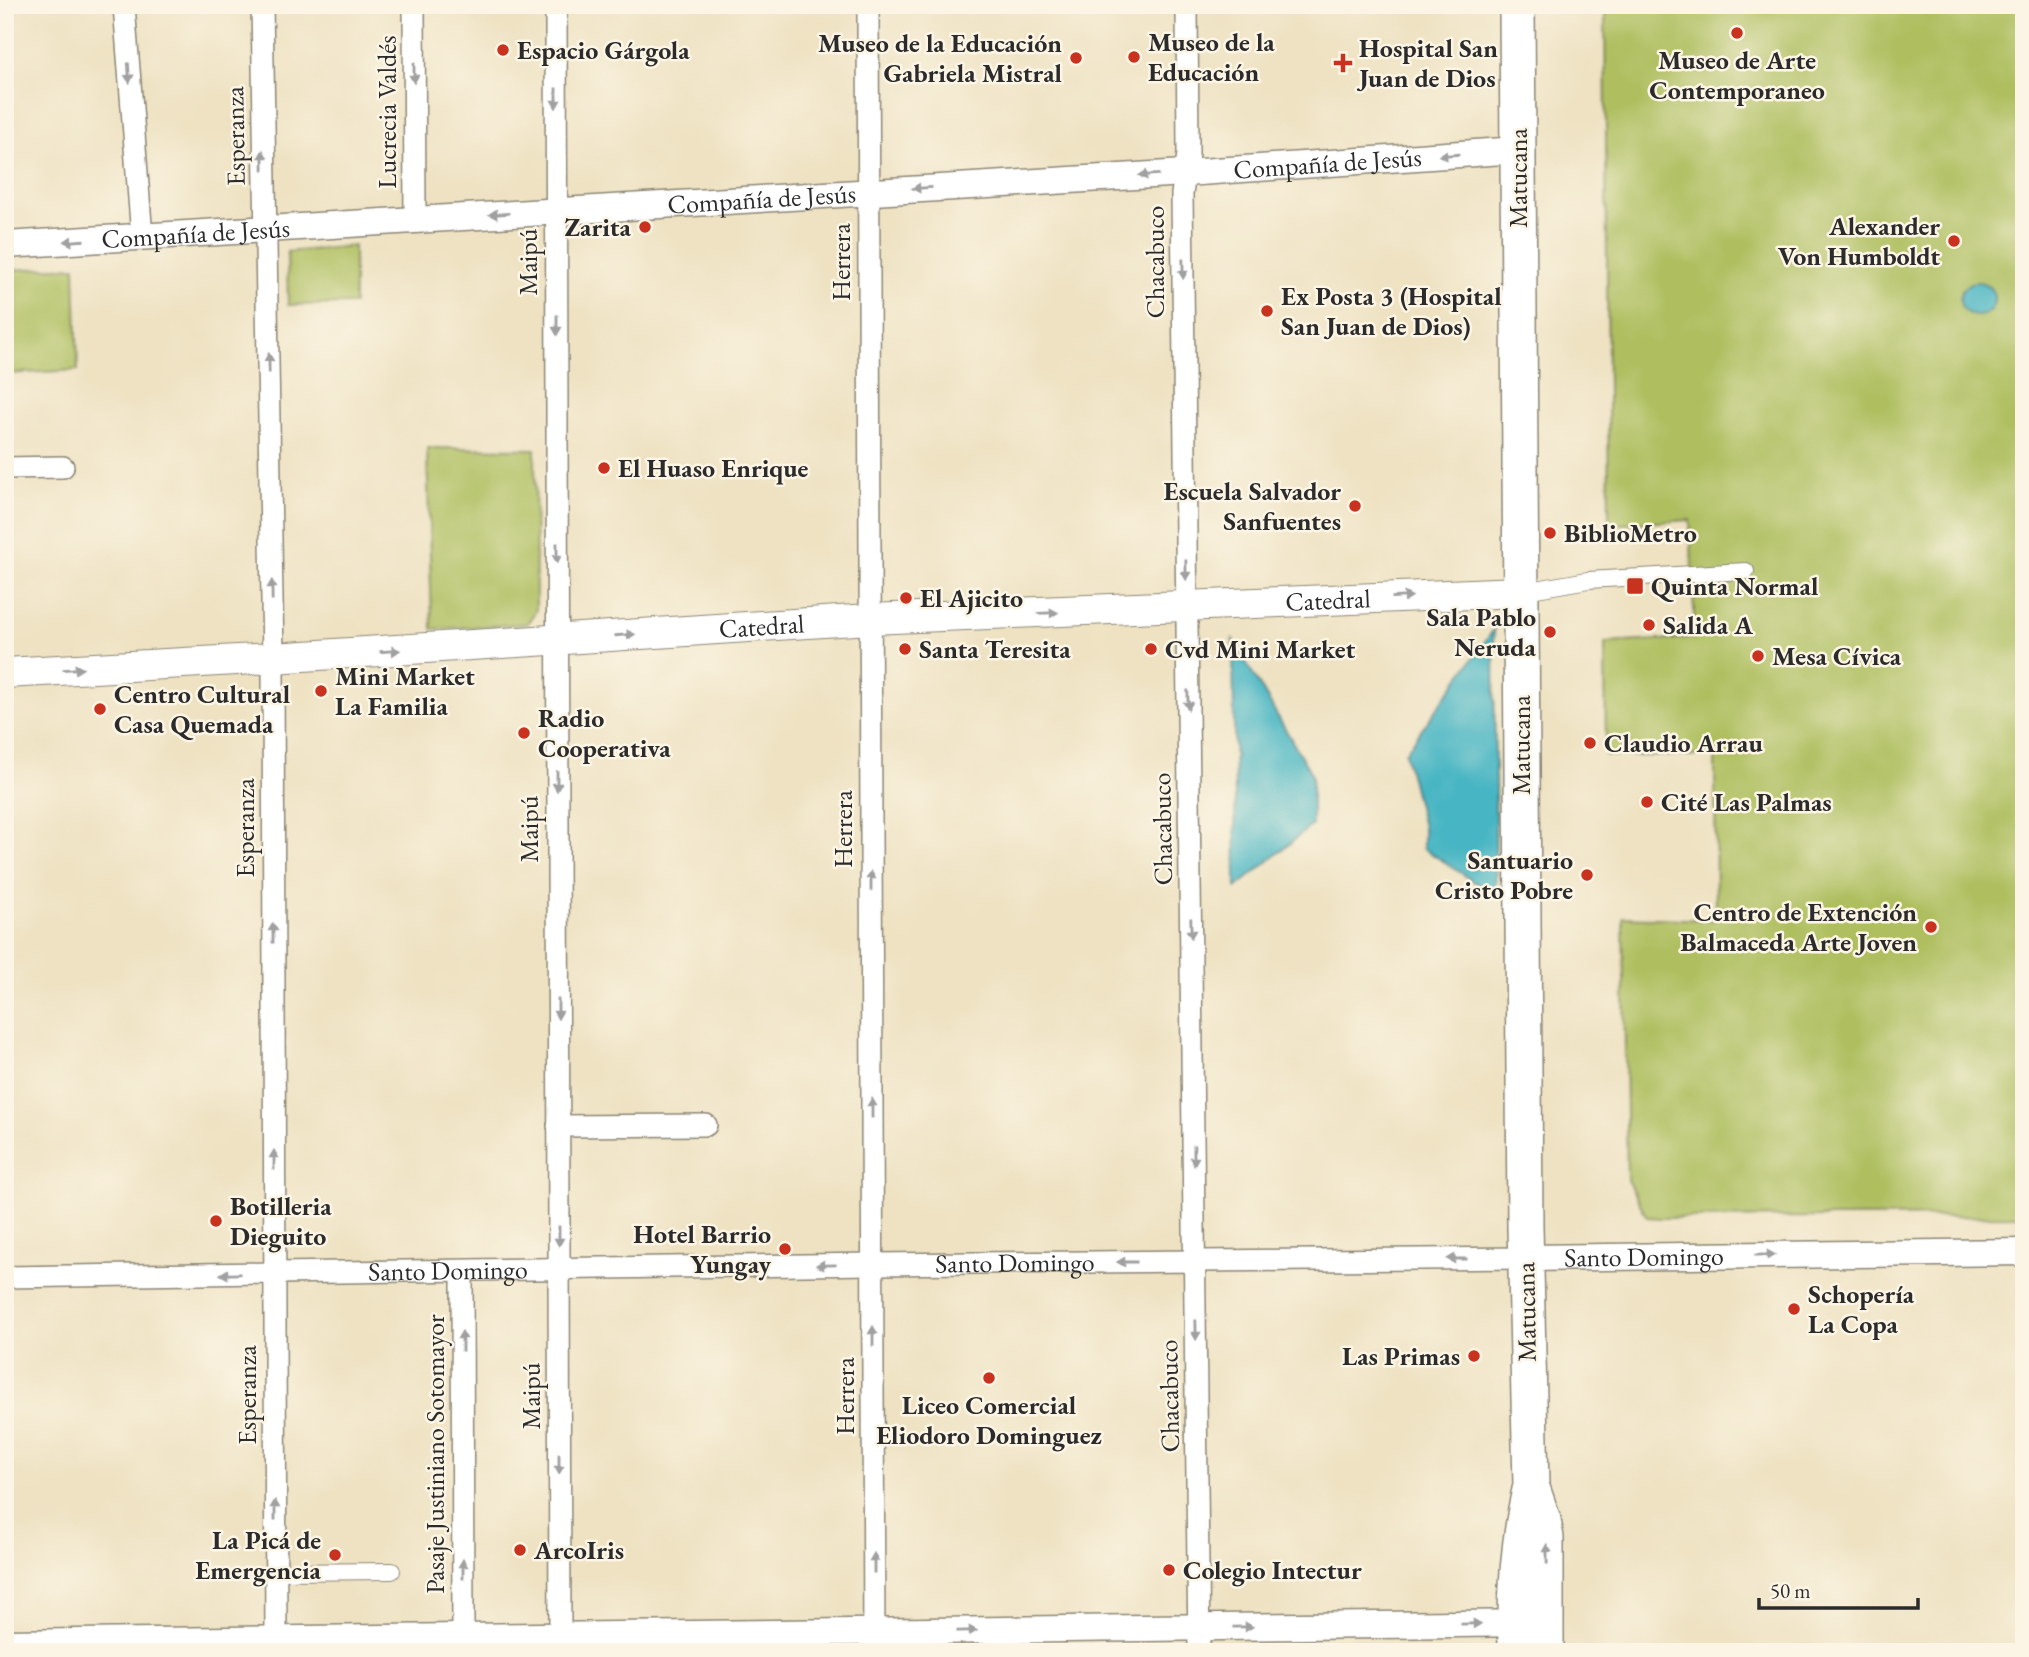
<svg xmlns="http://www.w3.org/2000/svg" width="2029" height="1657" font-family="'EB Garamond',serif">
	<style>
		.green { fill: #afbf61; stroke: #6d7546; stroke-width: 2 }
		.water { fill: #47b5c3; stroke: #397077; stroke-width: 2 }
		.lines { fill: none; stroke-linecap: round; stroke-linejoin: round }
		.pedestrian-casing { stroke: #8c8676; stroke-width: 18 }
		.minor-casing { stroke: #8c8676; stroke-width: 24 }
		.tertiary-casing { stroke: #8c8676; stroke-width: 29 }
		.secondary-casing { stroke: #8c8676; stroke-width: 32 }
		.primary-casing { stroke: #8c8676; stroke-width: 38 }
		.pedestrian { stroke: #fff; stroke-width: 16 }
		.minor { stroke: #fff; stroke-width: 21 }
		.tertiary { stroke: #fff; stroke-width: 26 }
		.secondary { stroke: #fff; stroke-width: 30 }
		.primary { stroke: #fff; stroke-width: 35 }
		.oneway { fill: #a0a0a0 }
		.poi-dot { fill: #c8321e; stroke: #fcf5e5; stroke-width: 2.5 }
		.labels { text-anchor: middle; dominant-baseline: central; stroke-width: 5; stroke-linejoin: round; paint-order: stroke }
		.poi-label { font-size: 26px; font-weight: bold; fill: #2b2b2b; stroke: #fcf5e5; text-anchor: start }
		.street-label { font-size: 26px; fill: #2b2b2b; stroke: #fcf5e5 }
	</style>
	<rect width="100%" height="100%" fill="#fcf5e5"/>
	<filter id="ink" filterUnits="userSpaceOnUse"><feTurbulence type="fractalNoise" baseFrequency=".0143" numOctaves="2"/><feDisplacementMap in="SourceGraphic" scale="14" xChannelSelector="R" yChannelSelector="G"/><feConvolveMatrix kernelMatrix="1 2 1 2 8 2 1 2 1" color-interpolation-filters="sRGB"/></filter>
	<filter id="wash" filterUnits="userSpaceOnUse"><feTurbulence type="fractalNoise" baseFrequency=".00686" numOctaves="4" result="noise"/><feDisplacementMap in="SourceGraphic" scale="28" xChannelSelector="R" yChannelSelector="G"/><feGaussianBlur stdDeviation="1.57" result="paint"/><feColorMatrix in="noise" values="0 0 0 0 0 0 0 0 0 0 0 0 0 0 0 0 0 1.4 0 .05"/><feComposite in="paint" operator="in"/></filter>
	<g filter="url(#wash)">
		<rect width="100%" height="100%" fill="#eee2c2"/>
		<path class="green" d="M1605,5H2024V1216L1661,1218L1647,1217L1627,1180L1623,917L1716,920L1715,756H1606L1605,643L1695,638L1690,520L1609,525Z
			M354,246V304L288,305L287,252Z
			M75,267L78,370L5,374V270Z
			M427,448L535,449L536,610L527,624L432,629Z"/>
		<path class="water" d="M1960 299a17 17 0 1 1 34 0a17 17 0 1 1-34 0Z
			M1494,629L1496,896L1423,848V827L1405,753Z
			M1233,640L1312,775V825L1236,888Z"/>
	</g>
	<g filter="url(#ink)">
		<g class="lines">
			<g class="pedestrian-casing">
				<path id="pedestrian" d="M1519,592L1588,580L1746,571
					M275,1572L392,1571"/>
			</g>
			<g class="minor-casing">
				<g id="minor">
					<path d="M124,5L142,237"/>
					<path d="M262,5L273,658L276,1652"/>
					<path d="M414,5L415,219"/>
					<path d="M556,5L560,1652"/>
					<path d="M868,5L874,1652"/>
					<path d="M1187,5L1188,154L1182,194L1199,1652"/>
					<path d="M5,468L63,467"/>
					<path d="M558,1126L706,1125"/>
					<path d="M462,1271L463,1637"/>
					<path id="s1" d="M5,1277L873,1264L1525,1258"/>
				</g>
			</g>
			<g class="tertiary-casing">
				<g id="tertiary">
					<path id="s2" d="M5,245L1185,173L1518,150"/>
					<path id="s3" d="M1525,1258L2024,1252"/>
					<path d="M5,1643L1533,1623"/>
				</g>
			</g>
			<g class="secondary-casing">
				<g id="secondary">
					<path id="s4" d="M5,673L273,658L870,619L1519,592"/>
				</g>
			</g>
			<g class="primary-casing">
				<path id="primary" d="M1532,1488L1543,1520L1546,1538V1652
					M1516,1652C1515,1594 1518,1541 1531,1485L1525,1226L1517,5"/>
			</g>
			<use href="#pedestrian" class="pedestrian"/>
			<use href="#minor" class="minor"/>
			<use href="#tertiary" class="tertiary"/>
			<use href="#secondary" class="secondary"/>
			<use href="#primary" class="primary"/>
		</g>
		<defs><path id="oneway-solid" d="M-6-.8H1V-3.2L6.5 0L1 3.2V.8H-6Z" transform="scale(1.75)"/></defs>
		<g class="oneway">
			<use href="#oneway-solid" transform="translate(129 73) rotate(86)"/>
			<use href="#oneway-solid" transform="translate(414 73) rotate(90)"/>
			<use href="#oneway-solid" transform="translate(556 98) rotate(90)"/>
			<use href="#oneway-solid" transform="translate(1449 155) rotate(176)"/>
			<use href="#oneway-solid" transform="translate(263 160) rotate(-91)"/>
			<use href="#oneway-solid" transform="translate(1149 175) rotate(177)"/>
			<use href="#oneway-solid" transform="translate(922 188) rotate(177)"/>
			<use href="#oneway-solid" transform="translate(499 214) rotate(177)"/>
			<use href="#oneway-solid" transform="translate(74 241) rotate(176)"/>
			<use href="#oneway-solid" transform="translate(1183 269) rotate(89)"/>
			<use href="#oneway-solid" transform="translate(557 325) rotate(90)"/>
			<use href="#oneway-solid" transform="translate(269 363) rotate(-91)"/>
			<use href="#oneway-solid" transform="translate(557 553) rotate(90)"/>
			<use href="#oneway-solid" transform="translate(1186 570) rotate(89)"/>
			<use href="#oneway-solid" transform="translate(272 590) rotate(-91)"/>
			<use href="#oneway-solid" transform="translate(1402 597) rotate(-3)"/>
			<use href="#oneway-solid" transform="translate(1048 613) rotate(-2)"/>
			<use href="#oneway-solid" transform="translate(625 635) rotate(-4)"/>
			<use href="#oneway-solid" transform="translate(390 651) rotate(-4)"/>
			<use href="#oneway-solid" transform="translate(73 669) rotate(-3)"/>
			<use href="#oneway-solid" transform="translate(1188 700) rotate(89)"/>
			<use href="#oneway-solid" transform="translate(557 781) rotate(90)"/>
			<use href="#oneway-solid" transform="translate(871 881) rotate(-90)"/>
			<use href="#oneway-solid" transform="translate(1191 928) rotate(89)"/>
			<use href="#oneway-solid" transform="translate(273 933) rotate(-90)"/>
			<use href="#oneway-solid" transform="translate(558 1009) rotate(90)"/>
			<use href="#oneway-solid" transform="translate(872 1108) rotate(-90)"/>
			<use href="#oneway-solid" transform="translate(1194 1155) rotate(89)"/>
			<use href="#oneway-solid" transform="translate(274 1160) rotate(-90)"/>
			<use href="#oneway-solid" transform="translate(559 1236) rotate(90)"/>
			<use href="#oneway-solid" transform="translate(1765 1255) rotate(-1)"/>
			<use href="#oneway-solid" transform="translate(1457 1259) rotate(180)"/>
			<use href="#oneway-solid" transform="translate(1127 1262) rotate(180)"/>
			<use href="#oneway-solid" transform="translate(826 1265) rotate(179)"/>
			<use href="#oneway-solid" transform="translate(230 1274) rotate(179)"/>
			<use href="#oneway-solid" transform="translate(1196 1330) rotate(89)"/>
			<use href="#oneway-solid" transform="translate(873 1336) rotate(-90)"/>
			<use href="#oneway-solid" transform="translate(462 1341) rotate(-90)"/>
			<use href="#oneway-solid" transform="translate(559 1464) rotate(90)"/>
			<use href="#oneway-solid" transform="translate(275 1510) rotate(-90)"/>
			<use href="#oneway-solid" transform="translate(1547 1554) rotate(-91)"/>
			<use href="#oneway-solid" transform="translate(874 1563) rotate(-90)"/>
			<use href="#oneway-solid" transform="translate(463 1569) rotate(-90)"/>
			<use href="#oneway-solid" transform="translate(1471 1624) rotate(-1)"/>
			<use href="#oneway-solid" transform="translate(1243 1627) rotate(-1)"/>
			<use href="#oneway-solid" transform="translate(967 1631) rotate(-1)"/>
		</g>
	</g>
	<g class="poi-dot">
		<circle cx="1737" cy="33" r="7"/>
		<circle cx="503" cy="50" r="7"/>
		<circle cx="1134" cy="57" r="7"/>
		<circle cx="1076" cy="58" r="7"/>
		<path d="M1339.5 52.5h7v7h7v7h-7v7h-7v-7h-7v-7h7z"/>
		<circle cx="645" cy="227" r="7"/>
		<circle cx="1954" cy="241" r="7"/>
		<circle cx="1267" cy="311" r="7"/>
		<circle cx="604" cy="468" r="7"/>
		<circle cx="1355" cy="506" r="7"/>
		<circle cx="1550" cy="533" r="7"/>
		<rect x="1626" y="577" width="18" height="18" rx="3.5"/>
		<circle cx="906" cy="598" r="7"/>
		<circle cx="1649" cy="625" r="7"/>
		<circle cx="1550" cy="632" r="7"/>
		<circle cx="905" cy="649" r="7"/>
		<circle cx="1151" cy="649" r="7"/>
		<circle cx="1758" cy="656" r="7"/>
		<circle cx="321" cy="691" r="7"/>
		<circle cx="100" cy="709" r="7"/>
		<circle cx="524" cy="733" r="7"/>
		<circle cx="1590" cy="743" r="7"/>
		<circle cx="1647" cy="802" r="7"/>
		<circle cx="1587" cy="875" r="7"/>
		<circle cx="1931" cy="927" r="7"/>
		<circle cx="216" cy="1221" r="7"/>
		<circle cx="785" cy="1249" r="7"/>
		<circle cx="1794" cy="1309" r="7"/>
		<circle cx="1474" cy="1356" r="7"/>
		<circle cx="989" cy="1378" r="7"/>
		<circle cx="520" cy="1550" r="7"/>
		<circle cx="335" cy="1555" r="7"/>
		<circle cx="1169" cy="1570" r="7"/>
	</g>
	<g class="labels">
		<g class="poi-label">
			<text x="1148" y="42">Museo de la<tspan x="1148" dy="30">Educación</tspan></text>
			<text x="1062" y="43" text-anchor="end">Museo de la Educación<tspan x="1062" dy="30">Gabriela Mistral</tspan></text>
			<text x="1359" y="48">Hospital San<tspan x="1359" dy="30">Juan de Dios</tspan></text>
			<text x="517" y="50">Espacio Gárgola</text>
			<text x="1737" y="60" text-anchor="middle">Museo de Arte<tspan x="1737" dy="30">Contemporaneo</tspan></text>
			<text x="1940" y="226" text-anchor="end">Alexander<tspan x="1940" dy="30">Von Humboldt</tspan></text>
			<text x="631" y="227" text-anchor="end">Zarita</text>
			<text x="1281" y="296">Ex Posta 3 (Hospital<tspan x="1281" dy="30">San Juan de Dios)</tspan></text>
			<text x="618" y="468">El Huaso Enrique</text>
			<text x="1341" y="491" text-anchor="end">Escuela Salvador<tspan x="1341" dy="30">Sanfuentes</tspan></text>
			<text x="1564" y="533">BiblioMetro</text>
			<text x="1651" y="586">Quinta Normal</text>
			<text x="920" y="598">El Ajicito</text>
			<text x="1536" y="617" text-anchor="end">Sala Pablo<tspan x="1536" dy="30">Neruda</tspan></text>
			<text x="1663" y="625">Salida A</text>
			<text x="919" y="649">Santa Teresita</text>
			<text x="1165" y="649">Cvd Mini Market</text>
			<text x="1772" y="656">Mesa Cívica</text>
			<text x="335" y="676">Mini Market<tspan x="335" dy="30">La Familia</tspan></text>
			<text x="114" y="694">Centro Cultural<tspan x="114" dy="30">Casa Quemada</tspan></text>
			<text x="538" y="718">Radio<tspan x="538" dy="30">Cooperativa</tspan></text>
			<text x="1604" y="743">Claudio Arrau</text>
			<text x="1661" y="802">Cité Las Palmas</text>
			<text x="1573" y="860" text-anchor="end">Santuario<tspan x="1573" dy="30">Cristo Pobre</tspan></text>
			<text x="1917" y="912" text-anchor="end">Centro de Extención<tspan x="1917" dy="30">Balmaceda Arte Joven</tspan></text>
			<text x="230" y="1206">Botilleria<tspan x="230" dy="30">Dieguito</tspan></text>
			<text x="771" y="1234" text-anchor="end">Hotel Barrio<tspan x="771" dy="30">Yungay</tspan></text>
			<text x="1808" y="1294">Schopería<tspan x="1808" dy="30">La Copa</tspan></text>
			<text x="1460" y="1356" text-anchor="end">Las Primas</text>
			<text x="989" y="1405" text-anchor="middle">Liceo Comercial<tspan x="989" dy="30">Eliodoro Dominguez</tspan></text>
			<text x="321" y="1540" text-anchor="end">La Picá de<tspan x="321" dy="30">Emergencia</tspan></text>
			<text x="534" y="1550">ArcoIris</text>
			<text x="1183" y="1570">Colegio Intectur</text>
		</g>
		<g class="street-label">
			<text transform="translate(387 112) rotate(-90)">Lucrecia Valdés</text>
			<text transform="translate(235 136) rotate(-91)">Esperanza</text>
			<text stroke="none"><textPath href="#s2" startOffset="1325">Compañía de Jesús</textPath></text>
			<text transform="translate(1518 178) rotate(-90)">Matucana</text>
			<text stroke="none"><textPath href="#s2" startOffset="758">Compañía de Jesús</textPath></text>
			<text stroke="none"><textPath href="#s2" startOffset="191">Compañía de Jesús</textPath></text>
			<text transform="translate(528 262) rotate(-90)">Maipú</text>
			<text transform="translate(841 262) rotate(-90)">Herrera</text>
			<text transform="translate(1155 262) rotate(-90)">Chacabuco</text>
			<text stroke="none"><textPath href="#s4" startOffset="1325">Catedral</textPath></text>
			<text stroke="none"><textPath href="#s4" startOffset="758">Catedral</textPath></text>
			<text transform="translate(1521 745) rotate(-90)">Matucana</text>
			<text transform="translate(245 828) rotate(-90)">Esperanza</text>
			<text transform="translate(529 829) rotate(-90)">Maipú</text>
			<text transform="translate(843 829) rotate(-90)">Herrera</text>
			<text transform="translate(1162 829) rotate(-91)">Chacabuco</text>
			<text stroke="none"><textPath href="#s3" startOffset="119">Santo Domingo</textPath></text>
			<text stroke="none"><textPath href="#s1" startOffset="1010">Santo Domingo</textPath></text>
			<text stroke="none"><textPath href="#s1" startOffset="443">Santo Domingo</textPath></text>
			<text transform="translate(1526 1312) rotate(-91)">Matucana</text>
			<text transform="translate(247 1395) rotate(-90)">Esperanza</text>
			<text transform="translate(531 1396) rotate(-90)">Maipú</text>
			<text transform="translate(845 1396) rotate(-90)">Herrera</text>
			<text transform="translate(1169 1396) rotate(-91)">Chacabuco</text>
			<text transform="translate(435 1454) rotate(-90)">Pasaje Justiniano Sotomayor</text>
		</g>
	</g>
	<rect width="2029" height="1657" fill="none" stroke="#fcf5e5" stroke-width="28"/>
	<path d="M1759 1598v10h159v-10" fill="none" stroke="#2b2b2b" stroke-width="3.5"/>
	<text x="1770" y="1598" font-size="21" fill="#2b2b2b" stroke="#fcf5e5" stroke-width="5" paint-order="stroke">50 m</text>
</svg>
